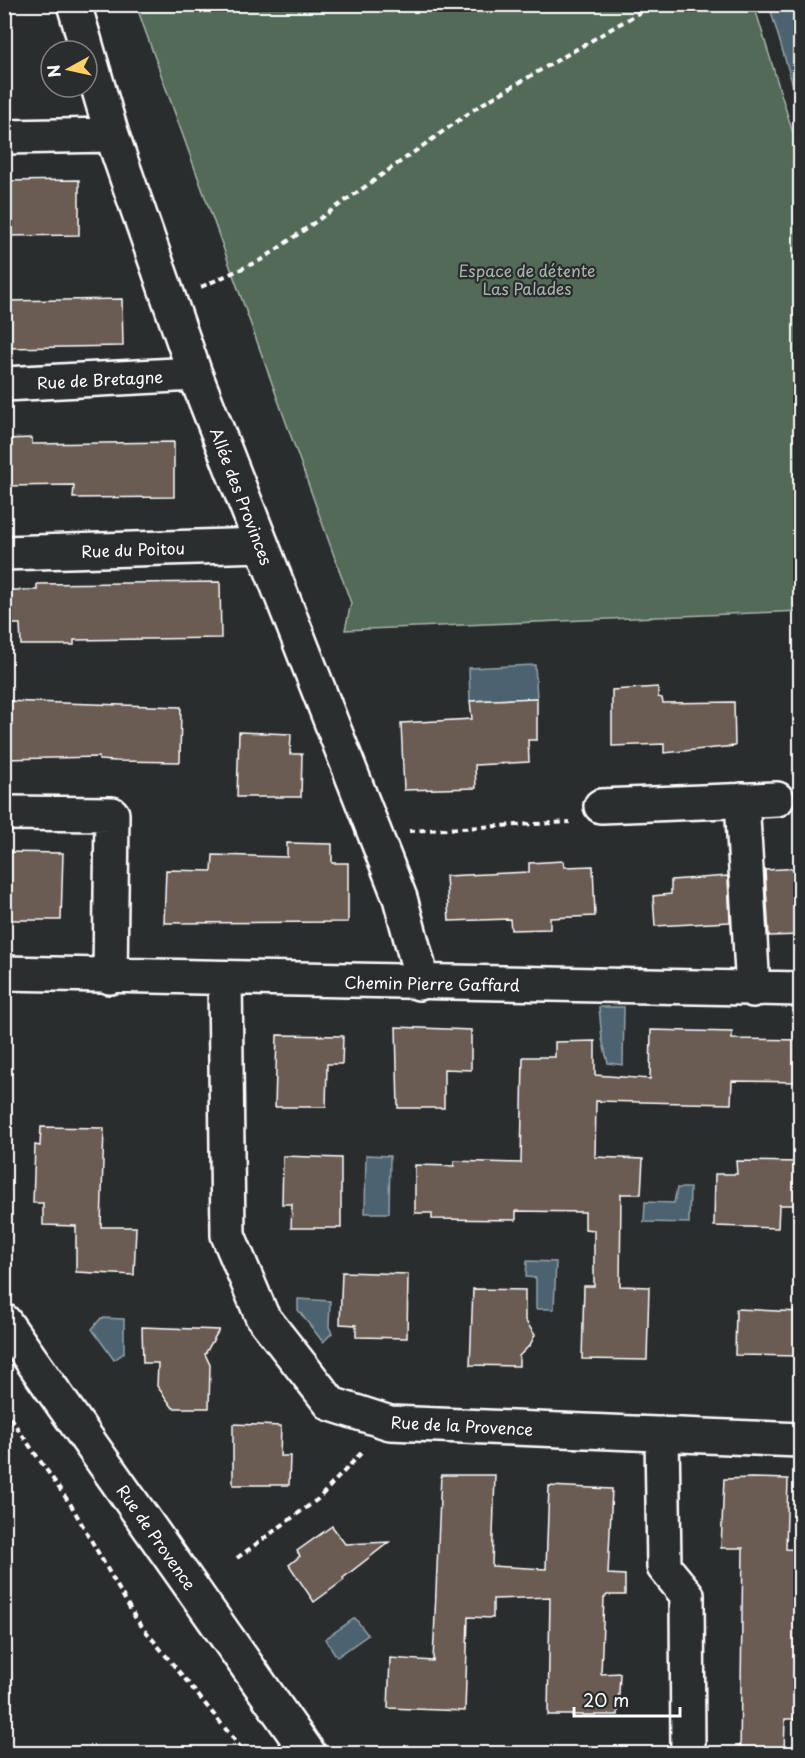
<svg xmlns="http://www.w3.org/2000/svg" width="805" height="1758" font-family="'Playpen Sans',sans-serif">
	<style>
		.green { fill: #526b59; stroke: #a8b5ac; stroke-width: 1.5 }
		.water { fill: #4c6470; stroke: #94a2a9; stroke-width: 1.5 }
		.building { fill: #6b5c52; stroke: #fff; stroke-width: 1.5 }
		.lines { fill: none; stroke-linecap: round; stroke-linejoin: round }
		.street-casing { stroke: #fff; stroke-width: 38 }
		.secondary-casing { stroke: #fff; stroke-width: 38 }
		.path { stroke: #fff; stroke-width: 4; stroke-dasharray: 6 4.5; stroke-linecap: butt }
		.street { stroke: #2a2d2e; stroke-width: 33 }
		.secondary { stroke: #2a2d2e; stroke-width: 33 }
		.labels { text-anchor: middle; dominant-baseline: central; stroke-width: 4.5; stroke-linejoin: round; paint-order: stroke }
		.park-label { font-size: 16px; fill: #a8b5ac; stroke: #2a2d2e }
		.street-label { font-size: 16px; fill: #fff; stroke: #2a2d2e }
	</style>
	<rect width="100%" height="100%" fill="#2a2d2e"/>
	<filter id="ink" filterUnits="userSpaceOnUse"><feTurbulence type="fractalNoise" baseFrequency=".0167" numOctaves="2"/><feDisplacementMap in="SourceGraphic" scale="12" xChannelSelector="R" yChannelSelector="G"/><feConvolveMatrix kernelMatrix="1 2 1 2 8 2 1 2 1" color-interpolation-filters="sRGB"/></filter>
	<g filter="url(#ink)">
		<path class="green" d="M136,5H754L800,156V611L345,630L351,603Z"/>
		<path class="water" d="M769,5H800V109Z
			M535,665L537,698L470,701L469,668Z
			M599,1007H624L623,1065L608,1063L602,1039Z
			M366,1155L390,1156L389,1213H365Z
			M677,1188H690L689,1223L644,1222L645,1202L674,1203Z
			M527,1261L556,1262L554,1309H536V1278L526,1277Z
			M298,1299L330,1301L329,1327L332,1333L323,1342L298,1310Z
			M101,1318L124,1319V1353L114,1360L92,1329Z
			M355,1618L368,1635L337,1657L325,1639Z"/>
		<path class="building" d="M79,180V235L4,236V181Z
			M122,299L123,346L4,348V301Z
			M32,438V444L174,442V497L73,498L74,485L4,486V439Z
			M220,582L221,638L74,640V645H21L20,624H4V590H37V584Z
			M658,687V697L662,698L663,703L734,702L735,746L664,753V744L612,746V690Z
			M537,698V740H528L529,762L475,765L476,788L404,790L401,723L472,719L470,701Z
			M4,701L181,707L180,762L116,761L99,760V757L4,759Z
			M239,732L291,734L290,754H302L301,797H237Z
			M287,843L332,844V863H348V922L164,923L166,870L212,871L213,855L287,857Z
			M4,852L63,853L61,920H8V916H4Z
			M563,861L564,867L593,866L595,916L550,918V929L511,930L510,919L449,921L446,876L529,872V863Z
			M801,868V935L769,936L765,870Z
			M728,876L730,922L655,926L653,896L671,894V880Z
			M396,1027L471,1030V1070L444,1069V1108H398Z
			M651,1030L732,1032V1039L801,1040V1082L732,1081L731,1104L596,1101L595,1157L643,1159L641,1194H621L620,1286L649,1287L647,1360L582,1359L584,1286H594V1230L585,1229V1212L516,1211V1220L432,1219V1213H415V1165L454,1166V1161L521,1163L523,1057H555V1042L595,1041V1075L650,1079Z
			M277,1035L343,1036L342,1064H327L326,1107H275Z
			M41,1127L104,1128L101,1227H136L134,1275L76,1272V1226L43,1225V1203H33L35,1145L40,1146Z
			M283,1156L341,1158V1228H291L292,1204H282Z
			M736,1161L801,1162V1205H779L778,1228L714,1226L715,1174H737Z
			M342,1272L408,1274L407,1338L356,1337V1325L340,1324Z
			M473,1289L525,1290V1320L535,1335L530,1345L519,1356V1366L470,1365Z
			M736,1309L801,1312V1356L735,1355Z
			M142,1327L219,1330L205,1354L210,1365L209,1408H173L157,1386L158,1363H143Z
			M233,1424L281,1426L280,1456H290L289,1485H233Z
			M441,1475H495L492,1566L546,1569L549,1486L612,1489L608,1574L625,1575V1595H607L604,1598L601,1674L620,1673L618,1715H548L550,1597L493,1599V1618L468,1617L465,1711L388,1708L390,1658L433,1661Z
			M752,1478L788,1479L786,1549L801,1550L796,1719H785L784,1754H740L743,1548H721L724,1479Z
			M332,1526L345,1544L389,1542L343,1578L344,1580L314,1602L289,1565L300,1556L297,1551Z"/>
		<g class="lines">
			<g class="street-casing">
				<path id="street" d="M74,4L112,135L195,374L400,898L418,965L419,983
					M4,137L112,135
					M4,384L195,374
					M4,553L262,545
					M742,800L753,990
					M601,806L777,799
					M4,813L112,814L110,977
					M4,973L800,989
					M225,978L228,1235L262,1316L331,1404L390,1423L800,1440
					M662,1434L664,1567L687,1595L688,1754"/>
			</g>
			<g class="secondary-casing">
				<path id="secondary" d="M4,1321L309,1754"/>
			</g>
			<path class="path" d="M201,287L263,259L479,106L654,4
				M409,831L570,822
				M4,1409L71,1505L136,1619L246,1754
				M237,1558L318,1499L364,1450"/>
			<use href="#street" class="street"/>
			<use href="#secondary" class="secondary"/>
		</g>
	</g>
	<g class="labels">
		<g class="park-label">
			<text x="527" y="270">Espace de détente<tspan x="527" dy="18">Las Palades</tspan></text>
		</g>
		<g class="street-label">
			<text transform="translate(100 379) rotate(-3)">Rue de Bretagne</text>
			<text transform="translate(242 496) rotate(69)">Allée des Provinces</text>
			<text transform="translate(133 549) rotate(-2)">Rue du Poitou</text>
			<text transform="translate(432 983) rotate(1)">Chemin Pierre Gaffard</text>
			<text transform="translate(462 1425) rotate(3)">Rue de la Provence</text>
			<text transform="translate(157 1537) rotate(55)">Rue de Provence</text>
		</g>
	</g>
	<rect width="805" height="1758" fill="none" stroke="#2a2d2e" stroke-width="24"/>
	<rect x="12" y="12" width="781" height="1734" fill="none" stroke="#fff" stroke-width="2" filter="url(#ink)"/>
	<g transform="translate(69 69) rotate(262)"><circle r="28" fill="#2a2d2e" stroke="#7f8182" stroke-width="1.5"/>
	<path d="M0-4.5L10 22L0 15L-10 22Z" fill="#ffd166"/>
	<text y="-9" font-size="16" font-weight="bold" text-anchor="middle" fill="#ffffff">N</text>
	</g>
	<path d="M574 1707v9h106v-9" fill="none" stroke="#ffffff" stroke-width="3"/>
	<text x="583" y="1707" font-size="18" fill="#ffffff" stroke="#2a2d2e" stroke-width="4.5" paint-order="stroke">20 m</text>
</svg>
